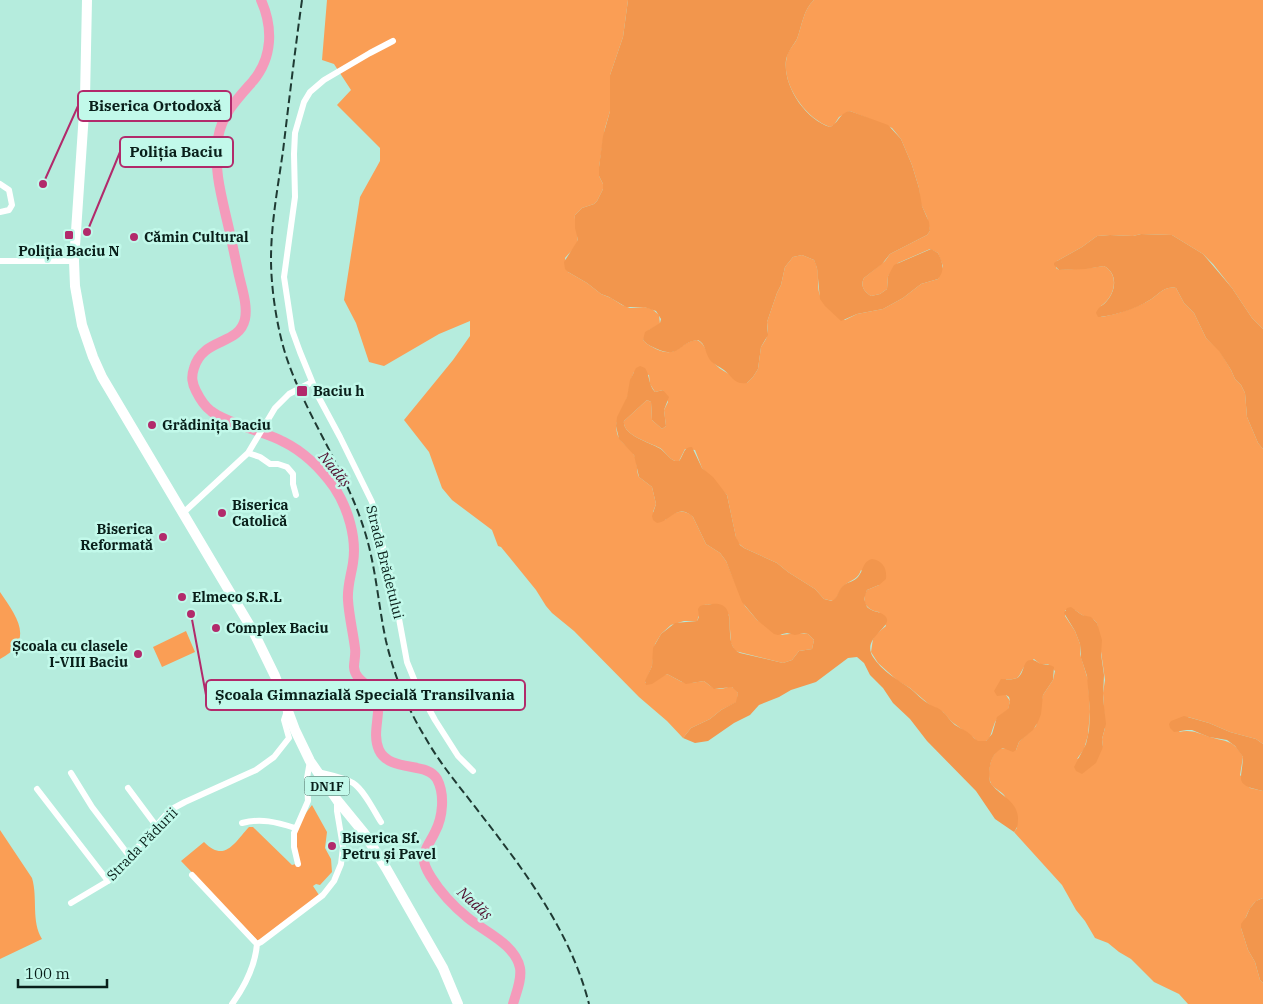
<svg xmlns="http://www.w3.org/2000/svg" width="1263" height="1004" font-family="'IBM Plex Serif',serif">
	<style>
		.green { fill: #fa9e55; fill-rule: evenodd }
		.forest { fill: #f2964d }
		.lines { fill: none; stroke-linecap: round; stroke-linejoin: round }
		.river { stroke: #f49bbb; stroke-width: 10 }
		.minor { stroke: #fff; stroke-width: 6 }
		.primary { stroke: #fff; stroke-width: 10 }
		.rail { stroke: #1f3a33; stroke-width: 2; stroke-dasharray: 8 4; stroke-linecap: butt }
		.poi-dot { fill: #b22a6b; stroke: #c2f9ea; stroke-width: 2 }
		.labels { text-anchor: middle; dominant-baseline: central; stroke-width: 5; stroke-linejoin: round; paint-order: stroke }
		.shield { fill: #c2f9ea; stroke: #406058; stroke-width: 1 }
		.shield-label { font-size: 12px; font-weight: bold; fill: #091f1a }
		.poi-label { font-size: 14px; font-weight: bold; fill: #091f1a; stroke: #c2f9ea; text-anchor: start }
		.street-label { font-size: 14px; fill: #091f1a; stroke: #c2f9ea }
		.water-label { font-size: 15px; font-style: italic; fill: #500c2d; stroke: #c2f9ea }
		.leader { fill: none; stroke: #b22a6b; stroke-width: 2 }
		.callout-dot { fill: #b22a6b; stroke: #c2f9ea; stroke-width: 2 }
		.callout { fill: #c2f9ea; stroke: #b22a6b; stroke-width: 2 }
		.callout-label { font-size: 15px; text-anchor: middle; font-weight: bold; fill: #091f1a }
	</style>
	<rect width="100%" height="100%" fill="#b5ecdd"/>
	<path class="green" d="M327,0H628L623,37L610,75V111L605,128L599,167V176L603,184V189L597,201L594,204L582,208L575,215C574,224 580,240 577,245C574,249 569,253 565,258L568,272L587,283L601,294L611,298L622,305L630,308L644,307L652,309L659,315L660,324L649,330L643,340C647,345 651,346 656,349C679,359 678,342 697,340C707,345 706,355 713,362C720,371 737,378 747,383L753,377L758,369L761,347L766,339L768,331L767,322L777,293L781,285L785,267L793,257L802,255L814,260C818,267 818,275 818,283C818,303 830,311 845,320L857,314L883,309L903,298L921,284L938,279L943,266L938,253L930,249L898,263L888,276L887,289L880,294L871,296C864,291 860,286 864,278L885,261L890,254L927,235L930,231L927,217L920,202L919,188L912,165L901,139L892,128L850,111L839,117L834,125L830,127C805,118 780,83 787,56C789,49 794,45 797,39C802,26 803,10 814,0H1263V329L1252,318L1232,288L1213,264L1203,254L1172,235L1141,234L1133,236L1110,235L1097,236L1082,247L1057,261L1056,268L1059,270L1090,268L1104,266C1120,275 1115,296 1101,306L1099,317C1110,317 1138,307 1148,301C1158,296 1164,285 1176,288L1184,303L1194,313L1206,338L1219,350L1231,370L1235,379L1241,385L1245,393L1247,417L1258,443L1263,449V744L1256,739L1230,732L1209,723L1188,717L1179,732C1191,729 1198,733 1210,737C1226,742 1233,739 1243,757L1240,775L1250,788L1263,791V898C1249,902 1247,917 1241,928L1248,950L1255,962L1260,980L1263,983V1004H1188L1179,994L1154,982L1131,959L1119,952L1108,943L1095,938L1085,921L1076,910L1062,885L1014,832L1017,828C1014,820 1009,802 1004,795C1000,790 992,788 990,781C987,772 991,753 1000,749C1004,747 1011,749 1016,750L1019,742L1036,726L1043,695L1053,680L1055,671L1048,664H1040L1034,659C1031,662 1026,664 1024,667C1017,678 1021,679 1006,679V695L1010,701L1008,710C1002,714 996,718 994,725C991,732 992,736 986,741H977L974,738L952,722L943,712L931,706L910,688L898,681L878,663L871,652L873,639L875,635L886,626L879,612C867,610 860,602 867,590L879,585L861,570C858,579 853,579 846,584C839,588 839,597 833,601L824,599L815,589L788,572L777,563L744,548L737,542L727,495L702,468L695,450L685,449L679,461H675C668,458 665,451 660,448C649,442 622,435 624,421L647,400L651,402L652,420L662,429L666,426L664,410L668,402L663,390L655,392L650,384L649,375L634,372C630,380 630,386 628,395C624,409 612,420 618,436C622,445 632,448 635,457C638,464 636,471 639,477L652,487L656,504L653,512L665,520C673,512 684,508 693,517L706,544L720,553L726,561L745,606L757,620L782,635C785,634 804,633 808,634L814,640L812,649L799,651L792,660L783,663L735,651L731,643L729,615L716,604L703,605L697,621H684L671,625L661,634L655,644L652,666L645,683L667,674L682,682L691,683L704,681C709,685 713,689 719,689C729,689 730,682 738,693L737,702L721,710L710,719L691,728L683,738L667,721L639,697L574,631L552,613L546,606L536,590L501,547L498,546L492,530L452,500L442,488L429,452L404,420L453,360L470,336V321L439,334L384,366L369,362L356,323L344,300L360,197L380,161V148L337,105L351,90L334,64L322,60ZM1065,610H1075L1082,615L1094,620L1097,623L1105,680L1103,693L1105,728L1102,739L1103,747L1077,759L1084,749L1088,735L1090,712L1088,680L1080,654V644L1075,631L1065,616Z
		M0,592C16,616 36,640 0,659Z
		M186,631L195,652L162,667L153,647Z
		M312,805L327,832L325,848L331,859L332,872L320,885L316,884L313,886L319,895L258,941L181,861L204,842C225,863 234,843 249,827H253L292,865L300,863C292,832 292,831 312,805Z
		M0,830L32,878C38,898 31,921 42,939L0,959Z"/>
	<path class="forest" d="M628,0H814C803,10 802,26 797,39C793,46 788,51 786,60C783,86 805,119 830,127C839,123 839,113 850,111L888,125L901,139L912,165L919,188L922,206L929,222L930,231L927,235L890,254L882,264L864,278C860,286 864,291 871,296L880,294L887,289L888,276L894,265L931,249L938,253C943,263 945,270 938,279L921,284L903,298L883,309L857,314L841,321L825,306L820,299L817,268L814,260L802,255L793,257L785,267L781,285L777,293L767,322L768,335L761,347L758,369L753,377L747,383C734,385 732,376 724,370C719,366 714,365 710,360C705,353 706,344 698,340C678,342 681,359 657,349C651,346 647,345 643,340L645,332L660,323L661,319L656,311L644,307H626L609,297L601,294L587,283L568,272L565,269L564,262L578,240L575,228V215L582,208L594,204L597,201L603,189V184L599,176V167L603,136L610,111V75L623,37Z
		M1141,234L1172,235L1203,254L1232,288L1252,318L1263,329V449L1258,443L1247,417L1245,393L1241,385L1235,379L1231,370L1219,351L1206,338L1194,313L1184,303L1176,288C1164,285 1158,296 1148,301C1138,308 1110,317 1098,317L1096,313C1098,308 1100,307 1104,304C1116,293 1119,274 1104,266L1086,269L1059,270L1054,265V263L1057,261L1082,247L1097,236L1110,235L1133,236Z
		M640,366L645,368C650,375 648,385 655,392L663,390L669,397L664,410L666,426L662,429L652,420L651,402L647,400L624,421C622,435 649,442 659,448C665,451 668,458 675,461H679C684,455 683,447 692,447L702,468L713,477L727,495L736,537L740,545L744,548L777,563L788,572L815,589L824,599L832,601C839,597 838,589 844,585C848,582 855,581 858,577C864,570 862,562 872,559C883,561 887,568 886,579L879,585L867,590L864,599L867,607C872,612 879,611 884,615C898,626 860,636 873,657C882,671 898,680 911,689C917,694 922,700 929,704C933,707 938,707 942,711C947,715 950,721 955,725C962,729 969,732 974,738L978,741H986L992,734L997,717L1008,709L1010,701L1009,697L1006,695L997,696L994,691L1001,679C1006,679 1013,680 1017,678C1025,674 1022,660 1031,660C1035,659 1038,664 1042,664C1048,665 1049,664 1054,667L1053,680L1043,695L1041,714L1038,722L1033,730L1019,742L1016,750L1013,752L1003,748C990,753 988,770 990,782C999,796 1016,799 1018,817C1018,824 1018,827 1014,832L995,819L976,791L927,741L910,719L893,703L883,688L870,675L864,663L857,657L848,658L816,682L791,690L779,697L759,705L750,715L734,723L708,741L695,743L683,738L691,728L710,719L721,710L736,702L738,693L732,687L714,689L704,681L686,684L667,674L652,684L646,685L645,681L652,666L653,648L661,634L675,623L697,621L699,617L698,609L700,606C704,604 707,605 712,604C743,601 719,644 740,653L783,663L792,660L799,651L812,649L814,640L808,634L804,633L795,635L787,633L778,635L774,634L757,620L742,602L726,561L720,553L706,544L693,517C677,502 670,522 657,523L653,520L652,516L656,504L652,487L639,477L634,455L619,439L616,426L617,417L627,397L630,380L636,368Z
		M1071,607L1082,615L1091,617L1097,623L1102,640L1101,654L1104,675L1103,697L1106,724L1102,739L1103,747L1096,763L1082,774L1076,771L1074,767L1086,744L1089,730L1090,712L1087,676L1081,658L1080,644L1075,631L1064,613L1067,608Z
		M1184,716L1209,723L1230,732L1256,739L1263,744V791C1233,784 1242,781 1243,757L1235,746L1227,740L1209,737L1192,730H1187L1174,732L1170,728L1169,724L1171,721Z
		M1263,898V983L1260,980L1255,962L1248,950L1241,928V924L1246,917L1250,908L1256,901Z"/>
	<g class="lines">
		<path class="river" d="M261,0C273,27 273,57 253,81C238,98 222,114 218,138C213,169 222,198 229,229C232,243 235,257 238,271C241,286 248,304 245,319C239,346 203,337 194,368C191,377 192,383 196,391C200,399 204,406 211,411C227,424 264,431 284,442C304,452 321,469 334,487C348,508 357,538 353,563C351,576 347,587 348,600C349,616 353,632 355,648C356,655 354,661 354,667C355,683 375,685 378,701C380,717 372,734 379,750C390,773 427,761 437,779C445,794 443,817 435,832C431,841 423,850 424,860C424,866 428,872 431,877C441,893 453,906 468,918C485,932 515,944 520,968C522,980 516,993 513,1004"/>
		<path class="minor" d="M393,41L370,53L324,80L310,92L304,102L295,133L294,154L295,197L284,277L292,330L300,352L318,396L340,437L372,502L395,597L407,662L418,689L435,720L458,756L473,771
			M0,184L9,190L12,205L9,210L0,212
			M0,261H74
			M248,453L260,457L270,464H278L287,467L293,474V484L296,495
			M182,514L248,453L275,408L289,394L312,382
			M318,772C329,775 343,777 353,783C364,790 374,811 381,822
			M71,773L92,807L130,857
			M128,788L157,827
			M37,789L108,881
			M242,823C261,818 276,822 295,828
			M298,864L294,847V833L308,801L307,778L310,761
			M192,875L255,942L257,944L261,942L323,895L334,881L341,864L343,847L337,811V800
			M71,903L108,881L170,810L185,802L256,770L274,757L289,738L284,720L287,711
			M232,1004C245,986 255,967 257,944"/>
		<path class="primary" d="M87,0L85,98L74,261L75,286L82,325L93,357L102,377L253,631L275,676L295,730L310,761L337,800L364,833L386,868L443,968L458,1004"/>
		<path class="rail" d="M302,0C295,50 289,101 283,151C278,186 271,224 271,259C271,289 277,328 286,356C306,416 345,469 364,529C376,566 378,604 386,641C394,675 407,708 425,737C440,764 460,787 479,812C524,870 571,932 589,1004"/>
	</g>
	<g class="poi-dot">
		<rect x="64" y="230" width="10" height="10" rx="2.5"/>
		<circle cx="134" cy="237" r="5"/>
		<rect x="296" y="385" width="12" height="12" rx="2.5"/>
		<circle cx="152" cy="425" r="5"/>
		<circle cx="222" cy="513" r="5"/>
		<circle cx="163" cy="537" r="5"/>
		<circle cx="182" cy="597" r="5"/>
		<circle cx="216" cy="628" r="5"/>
		<circle cx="138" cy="654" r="5"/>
		<circle cx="332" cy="846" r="5"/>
	</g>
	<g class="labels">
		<rect class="shield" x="304.5" y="776.5" width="45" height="19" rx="4"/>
		<g class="shield-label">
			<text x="327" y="786">DN1F</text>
		</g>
		<g class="poi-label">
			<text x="144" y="237">Cămin Cultural</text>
			<text x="69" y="251" text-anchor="middle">Poliția Baciu N</text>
			<text x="313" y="391">Baciu h</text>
			<text x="162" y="425">Grădinița Baciu</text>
			<text x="232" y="505">Biserica<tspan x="232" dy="16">Catolică</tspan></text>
			<text x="153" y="529" text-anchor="end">Biserica<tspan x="153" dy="16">Reformată</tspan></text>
			<text x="192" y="597">Elmeco S.R.L</text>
			<text x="226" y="628">Complex Baciu</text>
			<text x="128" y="646" text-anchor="end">Școala cu clasele<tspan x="128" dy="16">I-VIII Baciu</tspan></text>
			<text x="342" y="838">Biserica Sf.<tspan x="342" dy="16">Petru și Pavel</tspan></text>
		</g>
		<g class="street-label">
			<text transform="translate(385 562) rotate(76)">Strada Brădetului</text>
			<text transform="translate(142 844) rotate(-46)">Strada Pădurii</text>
		</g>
		<g class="water-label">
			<text transform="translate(335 469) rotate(50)">Nadăș</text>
			<text transform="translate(475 903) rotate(42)">Nadăș</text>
		</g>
	</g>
	<path class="leader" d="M43 184L78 106M87 232L120 152M191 614L206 695"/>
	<g class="callout-dot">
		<circle cx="43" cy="184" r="5"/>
		<circle cx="87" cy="232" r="5"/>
		<circle cx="191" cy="614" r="5"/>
	</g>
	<g class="callout">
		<rect x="78" y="91" width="153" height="30" rx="5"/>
		<rect x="120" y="137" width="113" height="30" rx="5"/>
		<rect x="206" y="680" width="319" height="30" rx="5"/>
	</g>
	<g class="callout-label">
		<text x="155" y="111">Biserica Ortodoxă</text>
		<text x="176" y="157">Poliția Baciu</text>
		<text x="365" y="700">Școala Gimnazială Specială Transilvania</text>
	</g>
	<path d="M18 979v8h89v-8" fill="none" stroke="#091f1a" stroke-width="2.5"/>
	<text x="25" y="979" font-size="15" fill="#091f1a" stroke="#c2f9ea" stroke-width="4" paint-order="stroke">100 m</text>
</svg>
